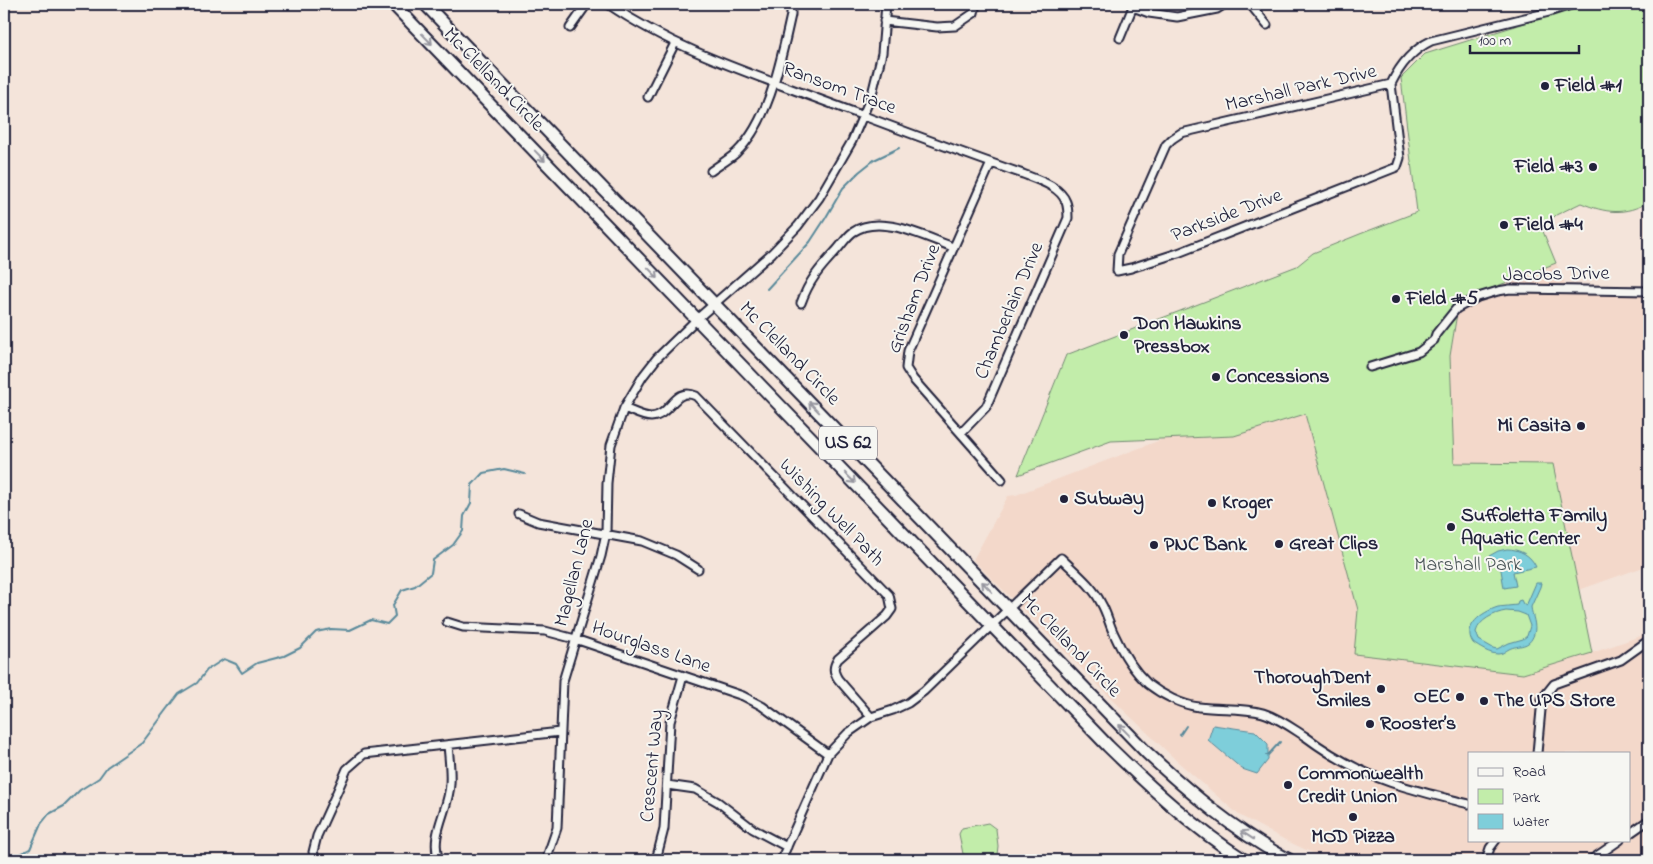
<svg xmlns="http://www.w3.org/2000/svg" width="1653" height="864" font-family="'Indie Flower',sans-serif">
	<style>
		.built { fill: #f3d8ca; fill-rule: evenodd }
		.green { fill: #c2edaa; stroke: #728872 }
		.water { fill: #7eceda; stroke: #59899a; fill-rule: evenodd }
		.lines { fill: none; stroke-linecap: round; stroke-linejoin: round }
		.stream { stroke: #59899a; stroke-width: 2 }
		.minor-casing { stroke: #22223b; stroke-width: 11 }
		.trunk-casing { stroke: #22223b; stroke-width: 15 }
		.minor { stroke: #f6f6f2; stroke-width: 7 }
		.trunk { stroke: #f6f6f2; stroke-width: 11 }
		.oneway { stroke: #9797a0 }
		.poi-dot { fill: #22223b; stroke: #f6f6f2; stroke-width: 2 }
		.labels { text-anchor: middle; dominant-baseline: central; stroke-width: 4; stroke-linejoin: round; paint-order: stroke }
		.shield { fill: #f6f6f2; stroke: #626272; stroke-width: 1 }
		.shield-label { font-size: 19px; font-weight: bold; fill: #22223b }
		.street-label { font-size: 20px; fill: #22223b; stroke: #f6f6f2 }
		.poi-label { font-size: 20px; font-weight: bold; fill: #22223b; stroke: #f6f6f2; text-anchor: start }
		.park-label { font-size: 20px; fill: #4a5557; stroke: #f6f6f2 }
	</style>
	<rect width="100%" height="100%" fill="#f4e4da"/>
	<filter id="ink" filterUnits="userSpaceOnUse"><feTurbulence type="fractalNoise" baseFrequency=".02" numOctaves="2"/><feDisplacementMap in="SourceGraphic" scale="10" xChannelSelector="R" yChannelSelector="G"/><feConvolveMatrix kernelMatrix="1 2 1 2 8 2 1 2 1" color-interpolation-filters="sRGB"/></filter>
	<g filter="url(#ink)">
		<path class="built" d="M1556,263L1565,284L1649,289V565L1579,590L1553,464H1453L1450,356L1459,301Z
			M1305,414L1358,610L1355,654L1523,674L1592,653L1649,633V860H1328L1287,841L1239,815L1178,762L1113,700L973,560L1008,496L1016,495L1163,439L1234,436ZM1469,753H1629V840H1469Z"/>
		<path class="green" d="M1583,4H1649V202C1624,216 1606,213 1581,203L1556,215L1542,229L1556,263L1459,301L1450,356L1454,463L1553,464L1592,653L1523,674L1354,654L1358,610L1305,414L1234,436L1111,441L1018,475L1066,355L1297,266L1313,253L1360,234L1417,212L1401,78L1425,54L1535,20Z
			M988,823L996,829L998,846L997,855L982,860H974L973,856L963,854L959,834L962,828Z"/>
		<path class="water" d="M1507,549C1519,549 1531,555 1536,567L1513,572L1516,586L1504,588L1501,570L1489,556L1498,551Z
			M1536,583H1541L1540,587L1531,607C1532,616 1537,625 1534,634C1529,649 1519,644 1509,649C1505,651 1503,654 1498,654C1490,654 1480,648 1473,643C1462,626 1482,612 1498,607C1504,606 1511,606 1517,605L1518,601L1521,600L1523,604L1526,606ZM1506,611L1518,612L1526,615L1530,626L1527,636L1523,639L1509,643L1497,649L1493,648L1479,640L1476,632C1479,620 1494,613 1506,611Z
			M1213,725L1255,731L1268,744V760L1257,774L1242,769L1208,740Z"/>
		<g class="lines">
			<path class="stream" d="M767,289L810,242L825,219L843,188L859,172L874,160L899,148
				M1180,735L1186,726
				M1266,755H1268L1280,742
				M10,860L30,849L41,824L49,814L64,806L80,790L99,778L107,767L142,743L179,694L197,683L207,670L224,659L236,664L242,673L257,663L284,656L300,648L316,632L331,629L350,630L371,620L387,624L395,616L393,605L402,590L415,586L431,573L433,560L453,545L463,531L464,516L471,503L472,485L483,473L504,469L525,474"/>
			<g class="minor-casing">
				<path id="minor" d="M608,4C668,45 737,69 805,94C878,121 950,149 1023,174C1038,180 1060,186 1066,202C1068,207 1068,213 1068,218L986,407L961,433
					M1250,4L1267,25
					M1133,7L1149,13L1177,17L1217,9L1225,4
					M884,21L937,27L955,26L974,13L976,4
					M570,28L587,4
					M1120,38L1134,4
					M1391,84L1400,158L1397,167L1178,253L1131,268L1117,271L1118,254L1166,145L1172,139L1181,133L1391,84C1400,65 1412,50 1431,41L1549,12L1574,4
					M648,97L675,43
					M991,163L908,351L906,368L913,379L1002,480
					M711,171C719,165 728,160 736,153C770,120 781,59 791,15V4
					M801,303C809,281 819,269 835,252C841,246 846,237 853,232C880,213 925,237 953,247
					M1370,367L1419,352L1434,340L1436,334L1456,309L1478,297L1498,291L1510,289L1649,291
					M624,408C632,411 643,417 651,417C671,416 674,386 696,396L889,595L892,609L887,616L838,659C833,667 833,671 838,679L871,717
					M519,514L538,522L642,541L676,555L698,569
					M447,622L463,627L545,631L575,639L743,696L762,706L828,754
					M1537,753L1542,699L1554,684L1621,660L1649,640
					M667,785L695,789L718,802L753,829L787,847
					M1629,834L1649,820
					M316,860L313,852L317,836L337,792L347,769L364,754L560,732
					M439,860C429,835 449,810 450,784C451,771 449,758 448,745
					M546,860L557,828L563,681L601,556L606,533L607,483L611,445L624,408L643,376L657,358L697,319L772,253L798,226L819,198L852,141L872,94L882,53L886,4
					M656,860L664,829L670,722L683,676
					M781,860L828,754L848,733L871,717L893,710L908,703L924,691L1061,558C1075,572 1092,585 1101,603C1107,613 1109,624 1114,634C1122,652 1134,671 1148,684C1162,695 1182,705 1199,707C1221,710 1242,707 1263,713C1279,718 1292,728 1306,737C1322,749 1340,760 1358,769C1393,786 1431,794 1469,804
					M1486,860L1490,848L1496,840
					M1591,860L1620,840"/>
			</g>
			<g class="trunk-casing">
				<path id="trunk" d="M393,4L1108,746C1151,788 1194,828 1244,860
					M425,4L1147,753C1191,794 1236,832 1289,860"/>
			</g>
			<use href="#minor" class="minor"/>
			<use href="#trunk" class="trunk"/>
		</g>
		<defs><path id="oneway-shaft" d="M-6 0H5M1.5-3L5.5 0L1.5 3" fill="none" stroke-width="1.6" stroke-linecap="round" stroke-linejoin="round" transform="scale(1.25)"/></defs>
		<g class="oneway">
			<use href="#oneway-shaft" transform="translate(427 39) rotate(46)"/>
			<use href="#oneway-shaft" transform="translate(540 156) rotate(46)"/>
			<use href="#oneway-shaft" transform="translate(653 273) rotate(46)"/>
			<use href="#oneway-shaft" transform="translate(814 407) rotate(-134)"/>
			<use href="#oneway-shaft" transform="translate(850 478) rotate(46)"/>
			<use href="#oneway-shaft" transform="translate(987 587) rotate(-134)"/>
			<use href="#oneway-shaft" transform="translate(1124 730) rotate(-134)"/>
			<use href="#oneway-shaft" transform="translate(1247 835) rotate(-147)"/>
		</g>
	</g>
	<g class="poi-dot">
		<circle cx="1545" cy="86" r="5"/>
		<circle cx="1593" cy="167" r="5"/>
		<circle cx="1504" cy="225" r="5"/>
		<circle cx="1396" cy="299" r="5"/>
		<circle cx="1124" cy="335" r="5"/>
		<circle cx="1216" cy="377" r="5"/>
		<circle cx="1581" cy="426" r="5"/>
		<circle cx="1064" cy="499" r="5"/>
		<circle cx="1212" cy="503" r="5"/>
		<circle cx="1451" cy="527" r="5"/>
		<circle cx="1279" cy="544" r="5"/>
		<circle cx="1154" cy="545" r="5"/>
		<circle cx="1381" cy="689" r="5"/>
		<circle cx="1460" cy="697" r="5"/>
		<circle cx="1484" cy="701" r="5"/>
		<circle cx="1370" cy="724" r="5"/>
		<circle cx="1288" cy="785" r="5"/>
		<circle cx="1353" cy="817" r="5"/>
	</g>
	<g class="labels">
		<rect class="shield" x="819" y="426.5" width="58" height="33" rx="4"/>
		<g class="shield-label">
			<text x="848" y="443">US 62</text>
		</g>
		<g class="street-label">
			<text transform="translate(493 80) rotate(46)">Mc Clelland Circle</text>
			<text transform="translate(839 89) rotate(20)">Ransom Trace</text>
			<text transform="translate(1301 89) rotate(-13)">Marshall Park Drive</text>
			<text transform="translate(1227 216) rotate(-21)">Parkside Drive</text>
			<text transform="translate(1556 275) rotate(-1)">Jacobs Drive</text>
			<text transform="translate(915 299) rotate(-69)">Grisham Drive</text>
			<text transform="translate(1010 311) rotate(-67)">Chamberlain Drive</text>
			<text transform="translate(789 354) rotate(46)">Mc Clelland Circle</text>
			<text transform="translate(831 513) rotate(46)">Wishing Well Path</text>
			<text transform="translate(575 573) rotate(-76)">Magellan Lane</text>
			<text transform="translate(1070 646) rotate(46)">Mc Clelland Circle</text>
			<text transform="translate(651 648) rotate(19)">Hourglass Lane</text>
			<text transform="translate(653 766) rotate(-85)">Crescent Way</text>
		</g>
		<g class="poi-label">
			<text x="1555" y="86">Field #1</text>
			<text x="1583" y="167" text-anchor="end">Field #3</text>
			<text x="1514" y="225">Field #4</text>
			<text x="1406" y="299">Field #5</text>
			<text x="1134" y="324">Don Hawkins<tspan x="1134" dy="23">Pressbox</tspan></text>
			<text x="1226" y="377">Concessions</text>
			<text x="1571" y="426" text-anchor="end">Mi Casita</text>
			<text x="1074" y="499">Subway</text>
			<text x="1222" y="503">Kroger</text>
			<text x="1461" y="516">Suffoletta Family<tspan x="1461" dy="23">Aquatic Center</tspan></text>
			<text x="1289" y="544">Great Clips</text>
			<text x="1164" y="545">PNC Bank</text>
			<text x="1371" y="678" text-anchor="end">ThoroughDent<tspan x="1371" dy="23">Smiles</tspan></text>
			<text x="1450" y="697" text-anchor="end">OEC</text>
			<text x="1494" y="701">The UPS Store</text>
			<text x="1380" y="724">Rooster’s</text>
			<text x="1298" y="774">Commonwealth<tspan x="1298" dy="23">Credit Union</tspan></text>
			<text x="1353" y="837" text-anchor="middle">MOD Pizza</text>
		</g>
		<g class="park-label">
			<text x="1468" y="565">Marshall Park</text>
		</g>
	</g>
	<rect width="1653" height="864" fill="none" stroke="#f6f6f2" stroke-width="20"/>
	<rect x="10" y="10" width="1633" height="844" fill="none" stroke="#22223b" stroke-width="2" filter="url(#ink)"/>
	<rect x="1468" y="752" width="162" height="90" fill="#f6f6f2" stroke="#a1a1a9"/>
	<rect x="1478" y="768" width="25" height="8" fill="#f6f6f2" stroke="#a1a1a9"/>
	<text x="1513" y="776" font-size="15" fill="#22223b">Road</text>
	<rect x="1478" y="789" width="25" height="15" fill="#c2edaa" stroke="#a1a1a9"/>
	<text x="1513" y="802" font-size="15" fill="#22223b">Park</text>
	<rect x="1478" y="814" width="25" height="15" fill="#7eceda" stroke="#a1a1a9"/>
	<text x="1513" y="826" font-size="15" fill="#22223b">Water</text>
	<path d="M1470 45v8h109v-8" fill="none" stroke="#22223b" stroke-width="2.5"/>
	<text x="1478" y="45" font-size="15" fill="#22223b" stroke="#f6f6f2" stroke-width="4" paint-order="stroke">100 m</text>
</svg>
